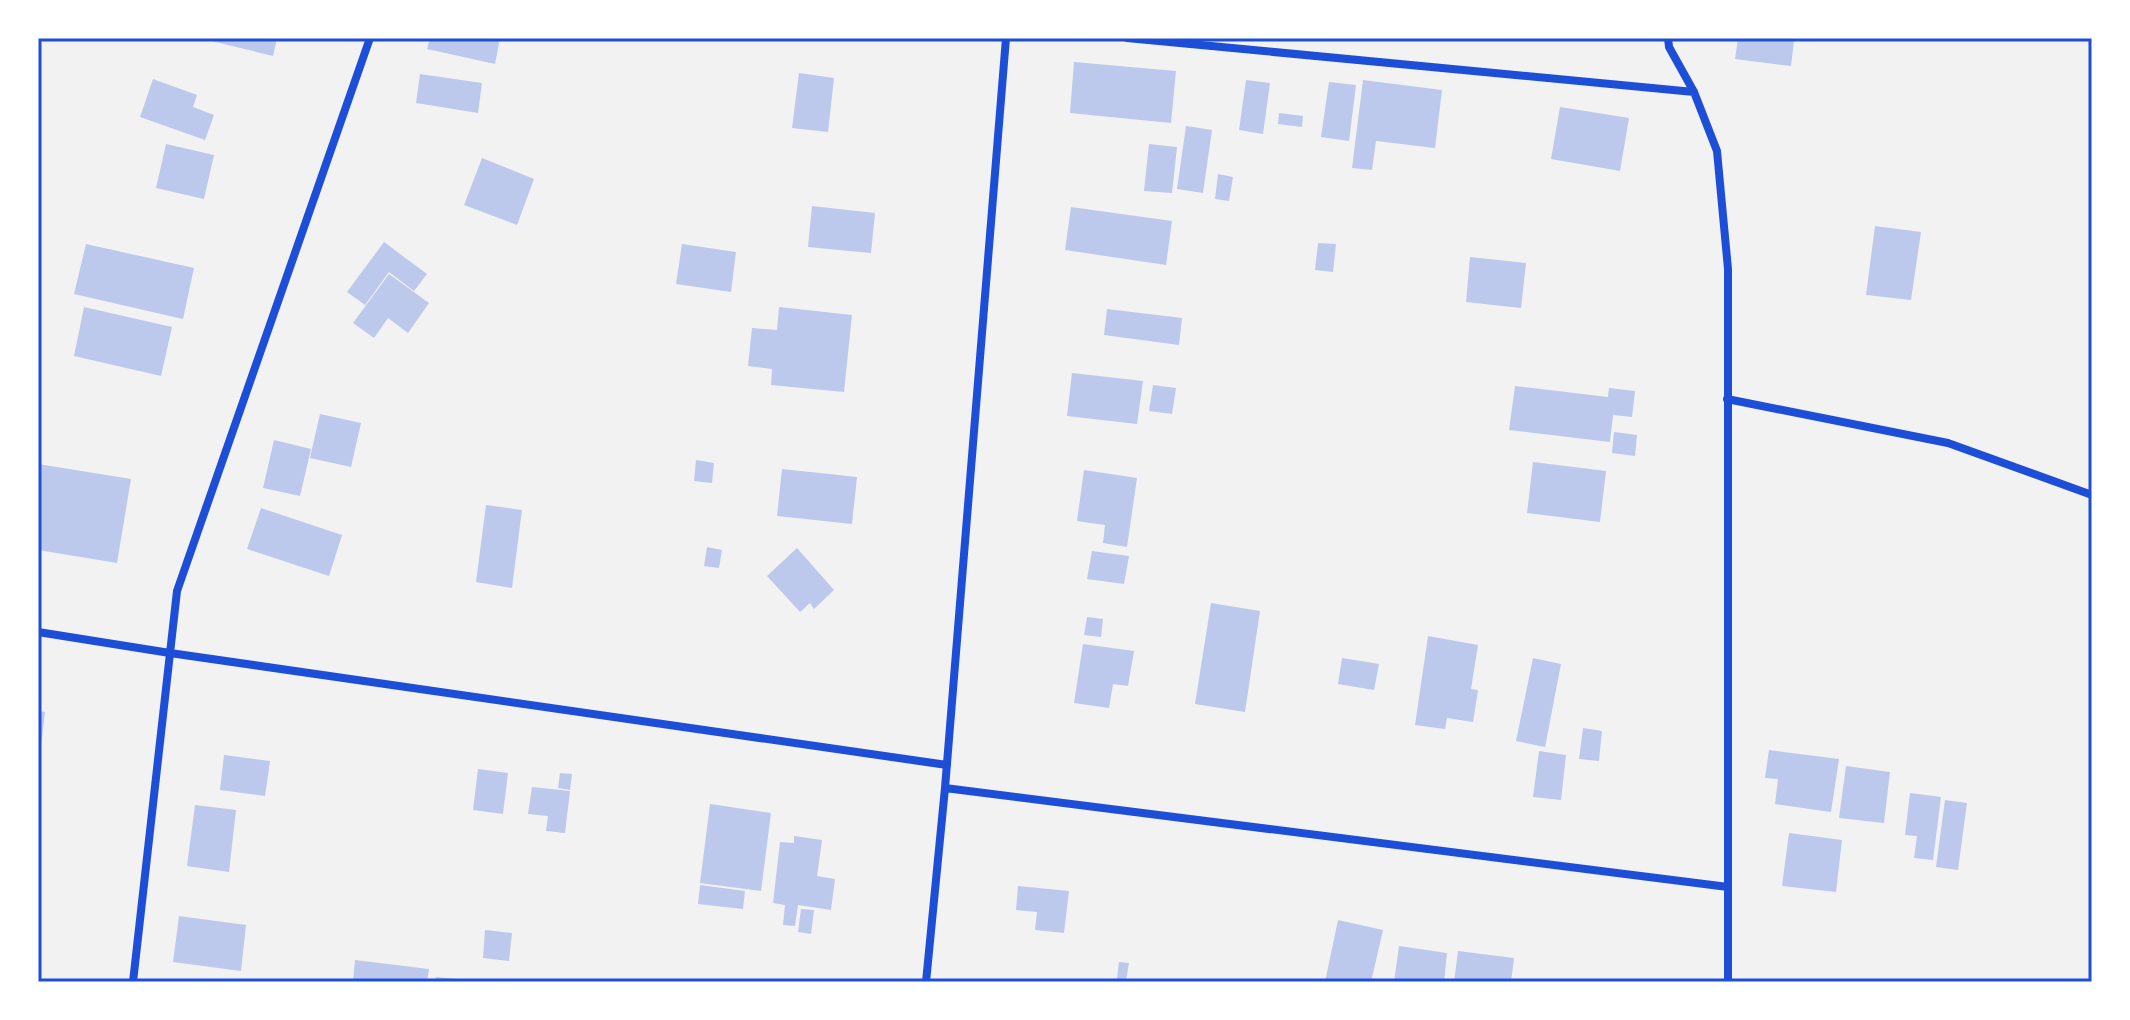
<svg xmlns="http://www.w3.org/2000/svg" width="2130" height="1020" font-family="Ubuntu,sans-serif">
	<style>
		.building { fill: #bdc9ec }
		.lines { fill: none; stroke-linecap: round; stroke-linejoin: round }
		.minor { stroke: #1d4ed8; stroke-width: 8 }
		.neatline { fill: none; stroke: #1d4ed8; stroke-width: 3 }
	</style>
	<rect width="100%" height="100%" fill="#f2f2f2"/>
	<path class="building" d="M199,38H277L273,56Z
		M430,38H500L495,64L427,49Z
		M1738,38H1784V40L1794,41L1791,66L1735,59Z
		M1074,62L1176,71L1171,123L1070,113Z
		M799,73L834,78L828,132L792,128Z
		M420,74L482,83L478,113L416,103Z
		M153,79L197,95L193,107L214,115L205,140L140,117Z
		M1246,80L1270,83L1263,134L1239,130Z
		M1363,80L1442,90L1435,148L1376,141L1372,170L1352,168Z
		M1329,82L1356,85L1349,141L1321,137Z
		M1560,107L1629,118L1620,171L1551,159Z
		M1279,113L1303,116L1302,127L1278,124Z
		M1186,126L1212,130L1203,193L1177,189Z
		M166,144L214,155L204,199L156,188Z
		M1149,144L1177,147L1172,193L1144,191Z
		M482,158L534,179L517,225L464,205Z
		M1218,174L1233,177L1229,201L1215,199Z
		M812,206L875,213L871,253L808,247Z
		M1071,207L1172,221L1166,265L1065,250Z
		M1875,226L1921,232L1911,300L1866,295Z
		M384,242L427,274L414,291L389,272L365,305L347,292Z
		M1318,243L1336,244L1333,272L1315,270Z
		M86,244L194,268L183,319L74,294Z
		M682,244L736,252L731,292L676,284Z
		M1470,257L1526,263L1521,308L1466,302Z
		M389,274L429,303L408,333L388,318L374,338L353,323Z
		M84,307L172,327L161,376L74,356Z
		M779,307L852,315L844,392L771,385L772,369L748,366L752,328L777,330Z
		M1107,309L1182,318L1179,345L1104,335Z
		M1072,373L1143,381L1137,424L1067,416Z
		M1153,385L1176,388L1172,414L1149,411Z
		M1515,386L1608,397L1609,388L1635,391L1632,417L1613,415L1610,442L1509,430Z
		M320,414L361,423L351,467L310,458Z
		M1614,432L1637,435L1635,456L1612,453Z
		M274,440L311,449L300,496L263,488Z
		M696,460L714,463L712,483L694,481Z
		M1533,462L1606,471L1600,522L1527,513Z
		M38,464L131,479L117,563L38,550Z
		M782,469L857,477L852,524L777,516Z
		M1084,470L1137,478L1127,547L1103,543L1105,525L1077,521Z
		M486,505L522,510L512,588L476,582Z
		M261,508L342,535L329,576L247,549Z
		M707,547L722,550L719,568L704,566Z
		M797,548L834,590L814,609L810,603L800,612L767,576Z
		M1092,551L1129,556L1124,584L1087,579Z
		M1211,603L1260,611L1245,712L1195,704Z
		M1087,617L1103,619L1101,637L1084,635Z
		M1428,636L1478,645L1471,689L1478,690L1473,722L1447,718L1445,729L1415,725Z
		M1083,644L1134,651L1128,686L1113,684L1109,708L1074,703Z
		M1342,658L1379,664L1374,690L1338,684Z
		M1533,658L1561,664L1545,747L1516,741Z
		M38,711L45,712L40,755H38Z
		M1583,728L1602,731L1599,761L1579,759Z
		M1769,750L1839,759L1831,812L1775,804L1778,779L1765,778Z
		M1539,751L1566,755L1561,800L1533,797Z
		M224,755L270,761L265,796L220,790Z
		M1846,766L1890,772L1884,823L1839,818Z
		M478,769L508,773L503,814L473,810Z
		M560,773L572,774L570,790L558,788Z
		M532,787L570,791L565,833L546,831L548,816L528,814Z
		M1910,793L1941,797L1933,860L1914,858L1917,836L1905,835Z
		M1945,800L1967,803L1958,870L1936,867Z
		M710,804L771,813L761,891L700,883Z
		M195,805L236,810L229,872L187,866Z
		M1789,833L1842,840L1836,892L1782,886Z
		M794,836L822,840L817,876L835,879L831,910L798,905L795,926L783,925L785,905L773,903L780,842L794,843Z
		M700,885L745,891L743,909L698,904Z
		M1018,886L1069,891L1064,933L1035,930L1037,912L1016,910Z
		M801,909L814,910L811,934L798,932Z
		M179,916L246,925L241,971L173,962Z
		M1338,920L1383,930L1371,982H1325Z
		M485,930L512,933L509,961L483,958Z
		M1399,946L1447,953L1444,982H1394Z
		M1458,951L1514,958L1511,982H1454Z
		M355,960L429,969L427,982H353Z
		M1119,962L1129,963L1126,981L1117,979Z
		M436,977L458,979V982H435Z"/>
	<g class="lines">
		<path class="minor" d="M1127,38L1694,92
			M1668,38L1669,47L1694,92L1717,151L1728,269V982
			M1727,399L1948,443L2092,495
			M38,632L170,653L947,765
			M945,788L1728,887
			M133,982L177,591L370,38
			M926,982L945,788L1006,38"/>
	</g>
	<rect width="2130" height="1020" fill="none" stroke="#ffffff" stroke-width="80"/>
	<rect x="40" y="40" width="2050" height="940" class="neatline"/>
</svg>
